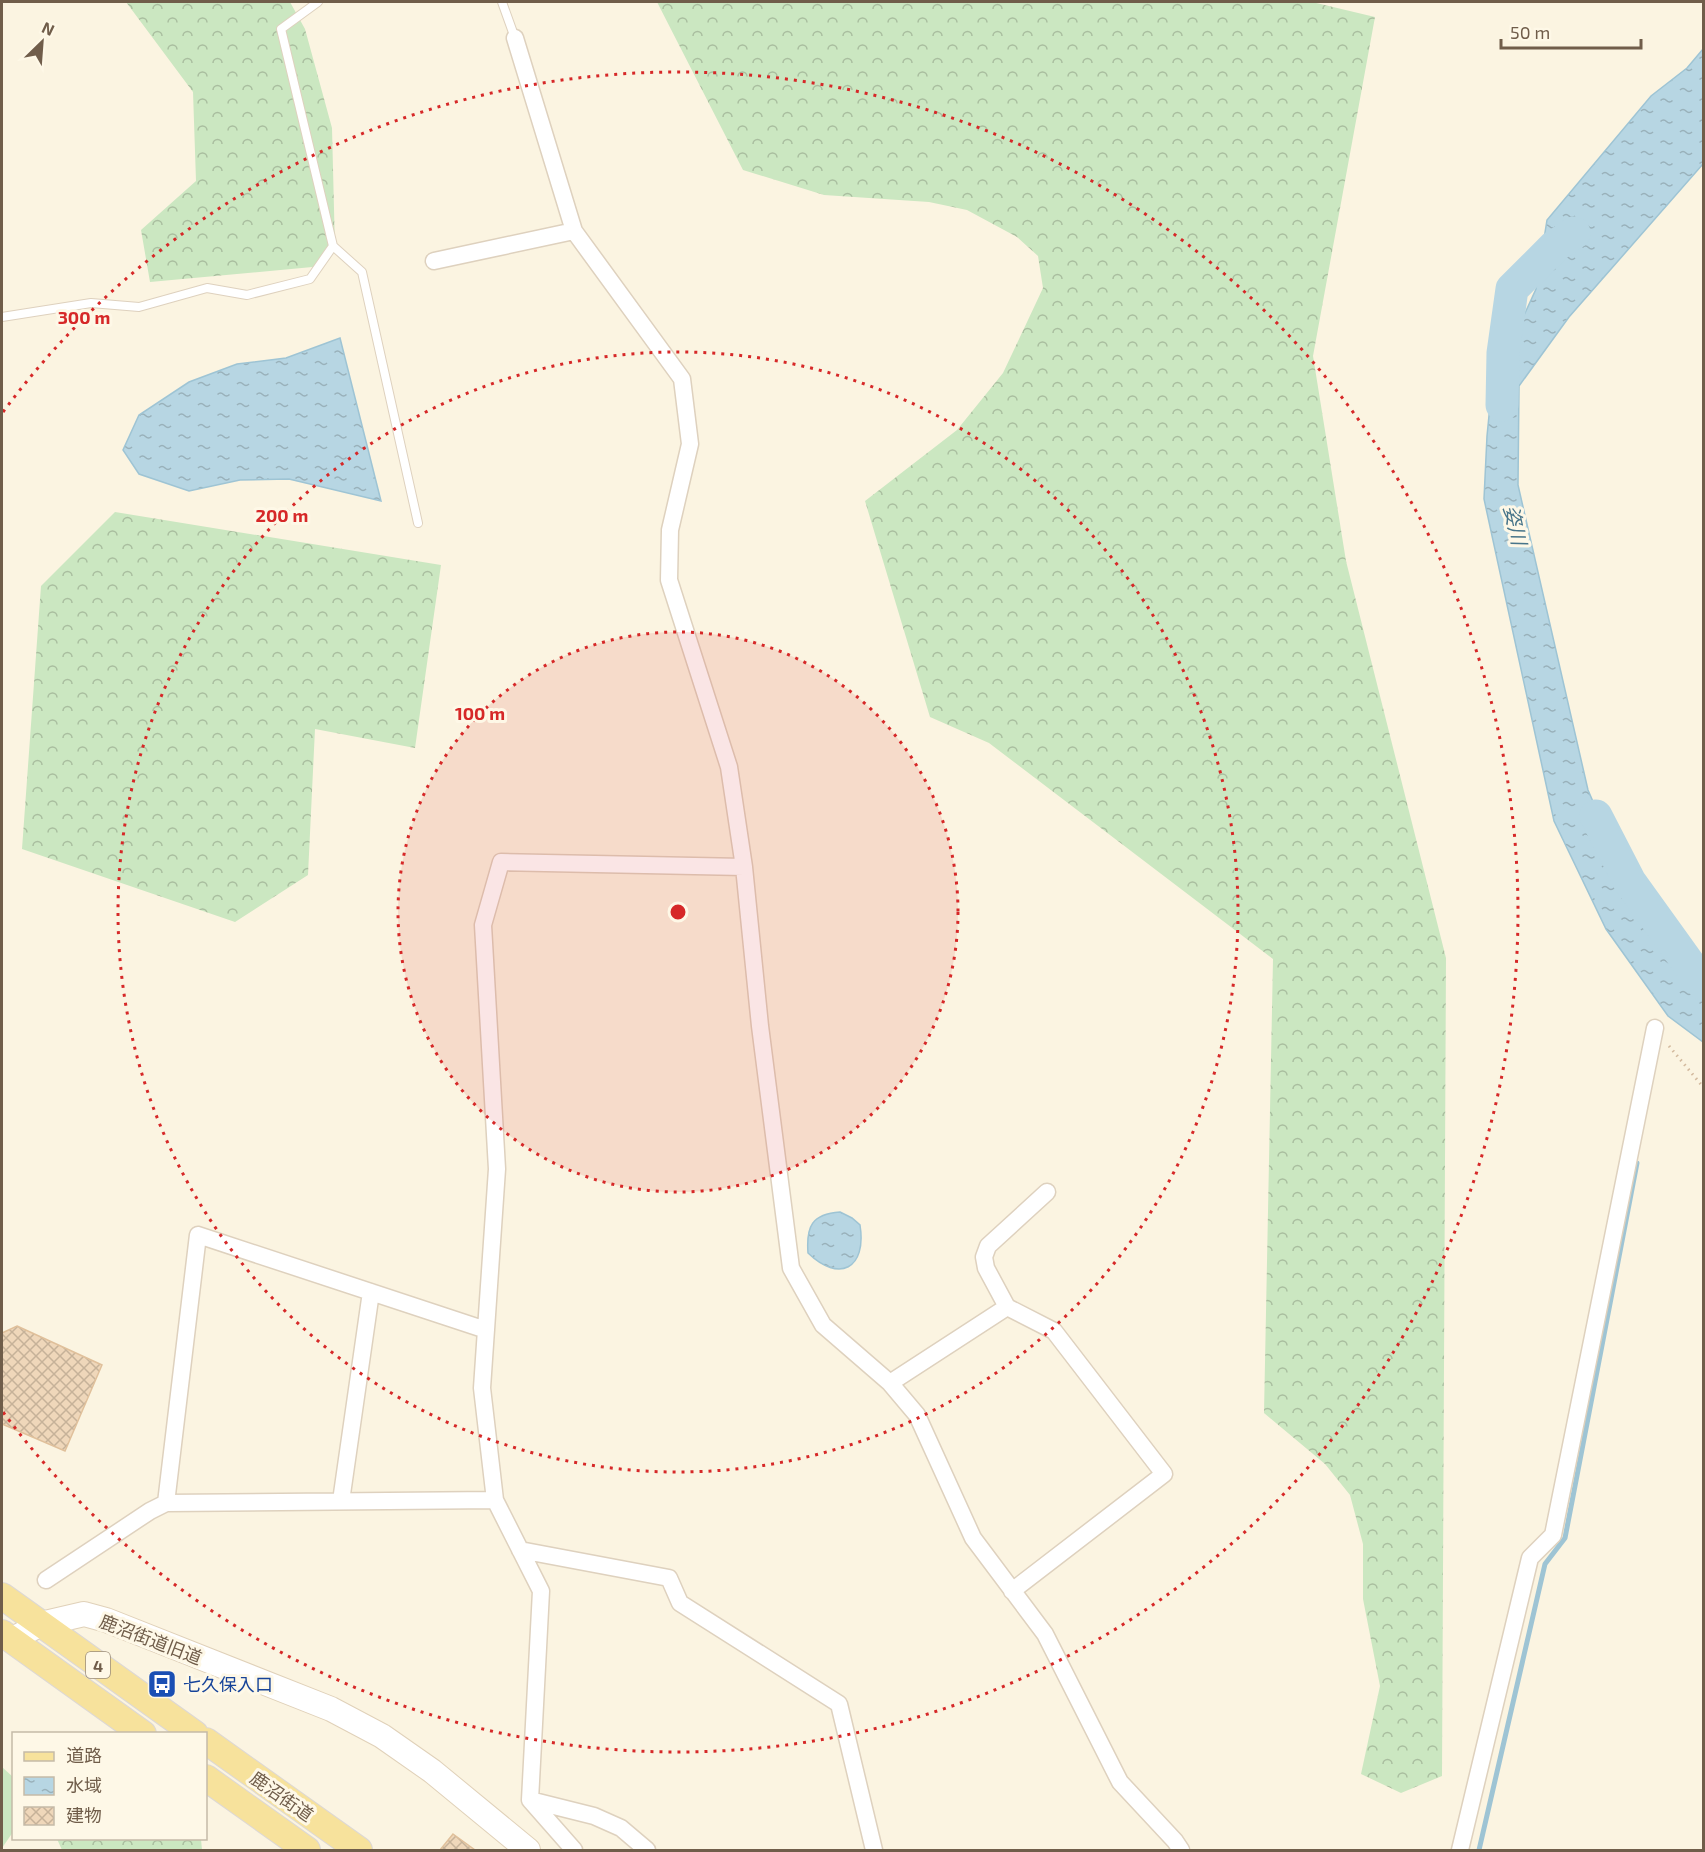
<svg xmlns="http://www.w3.org/2000/svg" width="1705" height="1852" font-family="'Exo 2','Noto Sans JP',sans-serif">
	<style>
		.grass { fill: #cbe7c1 }
		.forest { fill: url(#forest-crowns) }
		.water { fill: url(#water-ripples); stroke: #9ec4d4; stroke-width: 1.5 }
		.lines { fill: none; stroke-linecap: round; stroke-linejoin: round }
		.stream { stroke: #9ec4d4; stroke-width: 5 }
		.river { stroke: #b7d6e3; stroke-width: 33 }
		.building { fill: url(#building-cross-hatch); stroke: #e0c09b; stroke-width: 1.5 }
		.lane-casing { stroke: #ded1be; stroke-width: 10 }
		.street-casing { stroke: #ded1be; stroke-width: 19 }
		.secondary-casing { stroke: #e0d1b9; stroke-width: 26 }
		.primary-casing { stroke: #ddd8d4; stroke-width: 28 }
		.path { stroke: #d3ba9e; stroke-width: 3; stroke-dasharray: 1.5 4.5; stroke-linecap: butt }
		.lane { stroke: #fff; stroke-width: 8 }
		.street { stroke: #fff; stroke-width: 16 }
		.secondary { stroke: #fff; stroke-width: 24 }
		.primary { stroke: #f7e29c; stroke-width: 26 }
		.ring { fill: none; stroke: #d62828; stroke-width: 3; stroke-dasharray: 3 6 }
		.labels { text-anchor: middle; dominant-baseline: central; stroke-width: 6; stroke-linejoin: round; paint-order: stroke }
		.shield { fill: #fef8e7; stroke: #9b8c79; stroke-width: 1.5 }
		.shield-label { font-size: 16px; font-weight: bold; fill: #705d4a }
		.street-label { font-size: 18px; fill: #705d4a; stroke: #fef8e7 }
		.transit-label { font-size: 18px; fill: #164399; stroke: #fef8e7; text-anchor: start }
		.water-label { font-size: 20px; font-style: italic; fill: #48758a; stroke: #fef8e7 }
		.centre { fill: #d62828; stroke: #fef8e7; stroke-width: 3 }
		.ring-label { font-size: 18px; text-anchor: middle; font-weight: bold; fill: #d62828; stroke: #fef8e7; stroke-width: 6; stroke-linejoin: round; paint-order: stroke }
	</style>
	<defs>
		<pattern id="forest-crowns" width="20" height="18" patternUnits="userSpaceOnUse" patternTransform="scale(1.5)"><rect width="20" height="18" fill="#cbe7c1"/><path d="M2 6a3 3 0 1 1 6 0M12 15a3 3 0 1 1 6 0" fill="none" stroke="#a9be9f"/></pattern>
		<pattern id="water-ripples" width="26" height="14" patternUnits="userSpaceOnUse" patternTransform="scale(1.5)"><rect width="26" height="14" fill="#b7d6e3"/><path d="M2 4q2-2 4 0t4 0M15 11q2-2 4 0t4 0" fill="none" stroke="#99b1ba"/></pattern>
		<pattern id="building-cross-hatch" width="8" height="8" patternUnits="userSpaceOnUse" patternTransform="scale(1.5)"><rect width="8" height="8" fill="#efd7ba"/><path d="M0 0l8 8M0 8l8-8" fill="none" stroke="#c6b299"/></pattern>
	</defs>
	<rect width="100%" height="100%" fill="#fbf4e1"/>
	<path class="grass" d="M2,1767L13,1777V1832L2,1848Z"/>
	<path class="forest" d="M126,2H290L305,29L332,128L335,249L323,266L150,282L141,230L196,181L193,92Z
		M657,2H1312L1375,17L1313,356L1346,561L1446,958L1442,1776L1401,1793L1361,1774L1380,1686L1363,1599V1544L1350,1495L1325,1464L1264,1413L1273,959L989,743L930,717L865,501L957,430L1003,373L1043,288L1038,256L1017,237L967,210L929,202L824,195L743,170Z
		M115,512L441,565L415,748L315,729L308,875L235,922L22,849L41,586Z
		M57,1839H201L202,1850H62Z"/>
	<path class="water" d="M1703,49V164L1569,317L1519,386L1518,485L1588,790L1637,903L1703,980V1042L1668,1016L1606,929L1554,821L1484,499L1487,436L1492,385L1536,289L1547,220L1651,96L1687,68Z
		M340,338L381,501L289,479L240,480L189,491L139,474L123,450L139,415L189,382L237,364L286,358Z
		M840,1212L852,1218L860,1225C867,1269 839,1283 808,1253C806,1226 812,1214 840,1212Z"/>
	<g class="lines">
		<path class="stream" d="M1479,1850L1545,1564L1565,1538L1637,1163"/>
		<path class="river" d="M1502,405L1503,353L1512,289L1555,246L1574,233
			M1596,816L1630,882L1704,985"/>
	</g>
	<path class="building" d="M17,1326L102,1365L65,1451L2,1424V1333Z
		M453,1834L475,1850H440Z"/>
	<g class="lines">
		<g class="lane-casing">
			<path id="lane" d="M502,2L515,38
				M333,246L362,272L418,523
				M2,317L91,303L139,307L207,288L247,295L310,279L333,246L281,29L318,2"/>
		</g>
		<g class="street-casing">
			<path id="street" d="M515,38L574,231L682,379L690,444L670,530L669,580L729,767L744,867L760,1026L791,1268L823,1325L890,1383L917,1415L973,1538L1045,1634L1120,1782L1175,1841L1181,1850
				M434,261L574,231
				M1007,1307L1054,1331L1164,1474L1012,1591
				M890,1383L1007,1307L986,1268L984,1257L988,1246L1047,1192
				M341,1501L371,1292
				M166,1503L198,1235L486,1330
				M520,1550L669,1578L680,1603L839,1704L874,1850
				M46,1580L150,1511L166,1503L495,1500
				M530,1800L594,1816L621,1828L647,1850
				M574,1850L530,1800L541,1591L495,1500L482,1388L497,1169L483,925L501,862L744,867
				M1460,1850L1530,1558L1553,1535L1655,1028"/>
		</g>
		<g class="secondary-casing">
			<path id="secondary" d="M11,1640L41,1624L84,1614L106,1620L331,1709L382,1736L432,1771L528,1850"/>
		</g>
		<g class="primary-casing">
			<path id="primary" d="M2,1596L195,1734
				M2,1633L143,1734
				M206,1741L359,1850
				M206,1778L307,1850"/>
		</g>
		<path class="path" d="M1669,1046L1704,1088"/>
		<use href="#lane" class="lane"/>
		<use href="#street" class="street"/>
		<use href="#secondary" class="secondary"/>
		<use href="#primary" class="primary"/>
	</g>
	<circle cx="678" cy="912" r="280" fill="#d62828" fill-opacity=".12"/>
	<g class="ring">
		<circle cx="678" cy="912" r="280"/>
		<circle cx="678" cy="912" r="560"/>
		<path d="M3 412A840 840 0 1 1 3 1412"/>
	</g>
	<defs>
		<g id="bus-square" transform="scale(1.5)"><rect x="-9" y="-9" width="18" height="18" rx="4" fill="#1a4fb4" stroke="#fef8e7"/><path d="M-5-6H5V4H4V6H2V4H-2V6H-4V4H-5ZM-3.5-4V0h7V-4ZM-3.5 1.2v1.5H-2V1.2ZM2 1.2v1.5H3.5V1.2Z" fill="#fff"/></g>
	</defs>
	<g fill-rule="evenodd">
		<use href="#bus-square" x="162" y="1684"/>
	</g>
	<g class="labels">
		<rect class="shield" x="86" y="1652" width="24" height="26" rx="4.5"/>
		<g class="shield-label">
			<text x="98" y="1665">4</text>
		</g>
		<g class="street-label">
			<text transform="translate(151 1639) rotate(21)">鹿沼街道旧道</text>
			<text transform="translate(282 1796) rotate(35)">鹿沼街道</text>
		</g>
		<g class="transit-label">
			<text x="183" y="1684">七久保入口</text>
		</g>
		<g class="water-label">
			<text transform="translate(1516 525) rotate(77)">姿川</text>
		</g>
	</g>
	<circle cx="678" cy="912" r="9" class="centre"/>
	<g class="ring-label">
		<text x="84" y="324">300 m</text>
		<text x="282" y="522">200 m</text>
		<text x="480" y="720">100 m</text>
	</g>
	<rect width="1705" height="1852" fill="none" stroke="#705d4a" stroke-width="6"/>
	<rect x="12" y="1732" width="195" height="108" fill="#fef8e7" stroke="#c5baa8" stroke-width="1.5"/>
	<rect x="24" y="1752" width="30" height="9" fill="#f7e29c" stroke="#c5baa8" stroke-width="1.5"/>
	<text x="66" y="1762" font-size="18" fill="#705d4a">道路</text>
	<rect x="24" y="1777" width="30" height="18" fill="url(#water-ripples)" stroke="#c5baa8" stroke-width="1.5"/>
	<text x="66" y="1792" font-size="18" fill="#705d4a">水域</text>
	<rect x="24" y="1807" width="30" height="18" fill="url(#building-cross-hatch)" stroke="#c5baa8" stroke-width="1.5"/>
	<text x="66" y="1822" font-size="18" fill="#705d4a">建物</text>
	<g transform="translate(42 42) rotate(25)" stroke="#fef8e7" stroke-width="4.5" paint-order="stroke">
	<path d="M0-4.5L10 22L0 15L-10 22Z" fill="#705d4a"/>
	<text y="-9" font-size="16" font-weight="bold" text-anchor="middle" fill="#705d4a">N</text>
	</g>
	<path d="M1501 39v9h140v-9" fill="none" stroke="#705d4a" stroke-width="3"/>
	<text x="1510" y="39" font-size="18" fill="#705d4a" stroke="#fef8e7" stroke-width="4.5" paint-order="stroke">50 m</text>
</svg>
